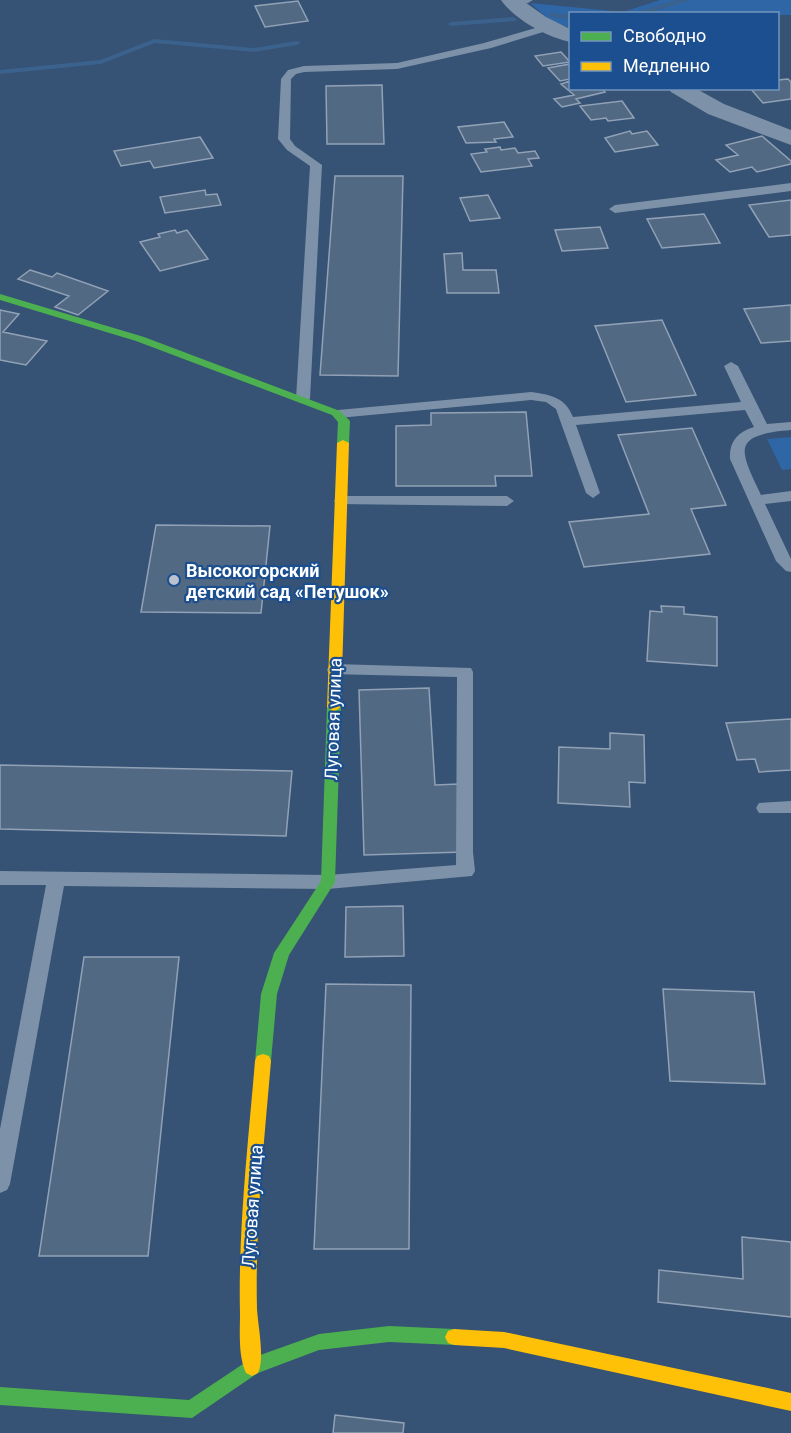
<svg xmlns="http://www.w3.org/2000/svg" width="791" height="1433" font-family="Roboto,sans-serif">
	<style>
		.green { fill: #2f66a5 }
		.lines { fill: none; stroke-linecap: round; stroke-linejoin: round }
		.stream { fill: #3b618d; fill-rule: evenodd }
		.building { fill: #526984; stroke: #92a2b6; stroke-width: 1.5 }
		.lane { fill: #7d92a8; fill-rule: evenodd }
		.street { fill: #7d92a8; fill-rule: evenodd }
		.fast { fill: #4caf50; fill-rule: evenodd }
		.slow { fill: #ffc107; fill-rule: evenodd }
		.poi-dot { fill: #b9c2ce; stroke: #1b4f8f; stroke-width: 2 }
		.labels { text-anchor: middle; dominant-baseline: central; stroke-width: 4.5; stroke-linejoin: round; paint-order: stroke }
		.poi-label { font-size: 18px; font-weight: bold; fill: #fff; stroke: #1b4f8f; text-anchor: start }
		.street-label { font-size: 18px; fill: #fff; stroke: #1b4f8f }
	</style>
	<rect width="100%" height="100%" fill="#365274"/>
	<path class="green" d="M660,0H791V15L570,14V28L551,21L530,3L623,12Z
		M791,437V469L782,470L767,439Z"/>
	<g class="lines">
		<path class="stream" d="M677,0H690L644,14H630Z
			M550,13L570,15V19L550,17Z
			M513,17L517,19L516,21L451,26L447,24L451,22Z
			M154,39L254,48L297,41L301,43L297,45L254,52L155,43L101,64L0,74V70L100,60Z"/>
	</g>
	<path class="building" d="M298,1L308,21L265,27L255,6Z
		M561,52L570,62L543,66L535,56Z
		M570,64V79L560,81L548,68Z
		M788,79L791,82V99L763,103L750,88H778V80Z
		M570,81V88H601L605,92L576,99L580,103L562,107L554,99L574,95L561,84Z
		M382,85L384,144H327L326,86Z
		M622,101L634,118L608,121L606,118L591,120L580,106Z
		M504,122L513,137L494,139L496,142L466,143L458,127Z
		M630,131L632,134L647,131L658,145L615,152L605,138Z
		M762,136L791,161V164L757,172L752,167L730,172L716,160L738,155L726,145Z
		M200,137L213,158L154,168L150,161L121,166L114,151Z
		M500,147L501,150L515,148L518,153L535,151L539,158L528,159L532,166L481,172L471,154L487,152L485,149Z
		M335,176H403L398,376L320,375Z
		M205,190L206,195L217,194L221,205L165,213L160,197Z
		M488,195L500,218L470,221L460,198Z
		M791,200V235L769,237L749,205Z
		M704,214L720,243L662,248L647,219Z
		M600,227L608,248L562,251L555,230Z
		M175,230L177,233L187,230L208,259L160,271L140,242L160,237L158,234Z
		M462,253L463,270H496L499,293H447L444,254Z
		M30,270L52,277L57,273L108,291L78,315L55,307L69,296L18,279Z
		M791,305V341L761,343L744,309Z
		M0,310L19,314L3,332L47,341L26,365L0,360Z
		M662,320L696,395L626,402L595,326Z
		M526,412L532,476H495L496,486H396V426L431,425V413Z
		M692,428L726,505L691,509L710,554L584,567L569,522L649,514L618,435Z
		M156,525L270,526L261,613L141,612Z
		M661,606L684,607V614L717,617V666L647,661L650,611L662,612Z
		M429,688L435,785L458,784L464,852L364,855L359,690Z
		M791,719V770L759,772L755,759L737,760L726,723Z
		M610,733L644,735L645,783L629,782L630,807L558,803L559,747L610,749Z
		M0,765L292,771L286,836L0,829Z
		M403,906L404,956L345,957L346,907Z
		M84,957H179L148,1256H39Z
		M326,984L411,985L409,1249H314Z
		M663,989L754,992L765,1084L670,1081Z
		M742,1237L791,1242V1317L658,1302L659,1270L743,1279Z
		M335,1415L404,1423L403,1433H333Z"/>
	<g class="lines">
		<path class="lane" d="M508,0H533L528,3L512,4Z
			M549,24L553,25V29L491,48L397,69L304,72L296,74L291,79L290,139L295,146L322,165L310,399L303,403L298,402L296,399L310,166L287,150L278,139L281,79L288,70L304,66L397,63L484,43Z
			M791,183V191L615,213L609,209L615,205Z
			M731,362L738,366L767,424L791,422V430C731,435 739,449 761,495L791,491V501L765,504L791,559V572L786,571L776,561L730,459C729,442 737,432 754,427L745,410L576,425L600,493L593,498L586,493L556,409L546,402L531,400L338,418L331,414L338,410L531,392C551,395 565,397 573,417L741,402L724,366Z
			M341,496H507L514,501L507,506L336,504L334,501L336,498Z
			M335,664L471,668L473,672V852L475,871L472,876L328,889L64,886L10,1184L7,1190L0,1193V1129L46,885H0V871L328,875L456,865L457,677L329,674L327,670L329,666Z
			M791,801V813H759L756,808L759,803Z"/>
		<path class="street" d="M501,0H522L546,17L570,29V42C547,37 515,20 501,0Z
			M668,88H695L724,104L791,130V145L708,114L671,92Z"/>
		<path class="fast" d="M0,294L144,337L340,411L350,421L349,443L343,446L337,443L338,422L332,415L136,341L0,300Z
			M334,702L341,707L335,882L289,955L277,994L271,1061L269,1066L263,1068L257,1066L255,1061L261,994L274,953L321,881L327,707Z
			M389,1326L454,1329L460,1331L463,1337L460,1343L454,1345L389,1342L319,1350L258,1373L192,1418L0,1405V1387L189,1400L252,1358L319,1334Z"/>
		<path class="slow" d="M343,440L349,443L341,707L334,712L327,707L337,443Z
			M263,1054L269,1056L271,1061C264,1144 255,1226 257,1309C258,1326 265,1359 258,1373L252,1376L246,1373C238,1356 240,1332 240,1314C238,1229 248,1145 255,1061L257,1056Z
			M454,1329L504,1332L791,1393V1411L504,1348L454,1345L448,1343L445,1337L448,1331Z"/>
	</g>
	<circle class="poi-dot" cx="174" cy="580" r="6"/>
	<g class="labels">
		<g class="poi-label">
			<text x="186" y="570">Высокогорский<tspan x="186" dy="21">детский сад «Петушок»</tspan></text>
		</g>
		<g class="street-label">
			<text transform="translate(333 719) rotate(-88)">Луговая улица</text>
			<text transform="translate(252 1206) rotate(-86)">Луговая улица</text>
		</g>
	</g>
	<rect x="569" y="12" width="210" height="78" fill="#1b4f8f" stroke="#7695bc" stroke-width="1.5"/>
	<rect x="581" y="32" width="30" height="9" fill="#4caf50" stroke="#7695bc" stroke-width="1.5"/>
	<text x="623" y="42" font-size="18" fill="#ffffff">Свободно</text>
	<rect x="581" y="62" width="30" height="9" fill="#ffc107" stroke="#7695bc" stroke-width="1.5"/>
	<text x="623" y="72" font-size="18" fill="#ffffff">Медленно</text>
</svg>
